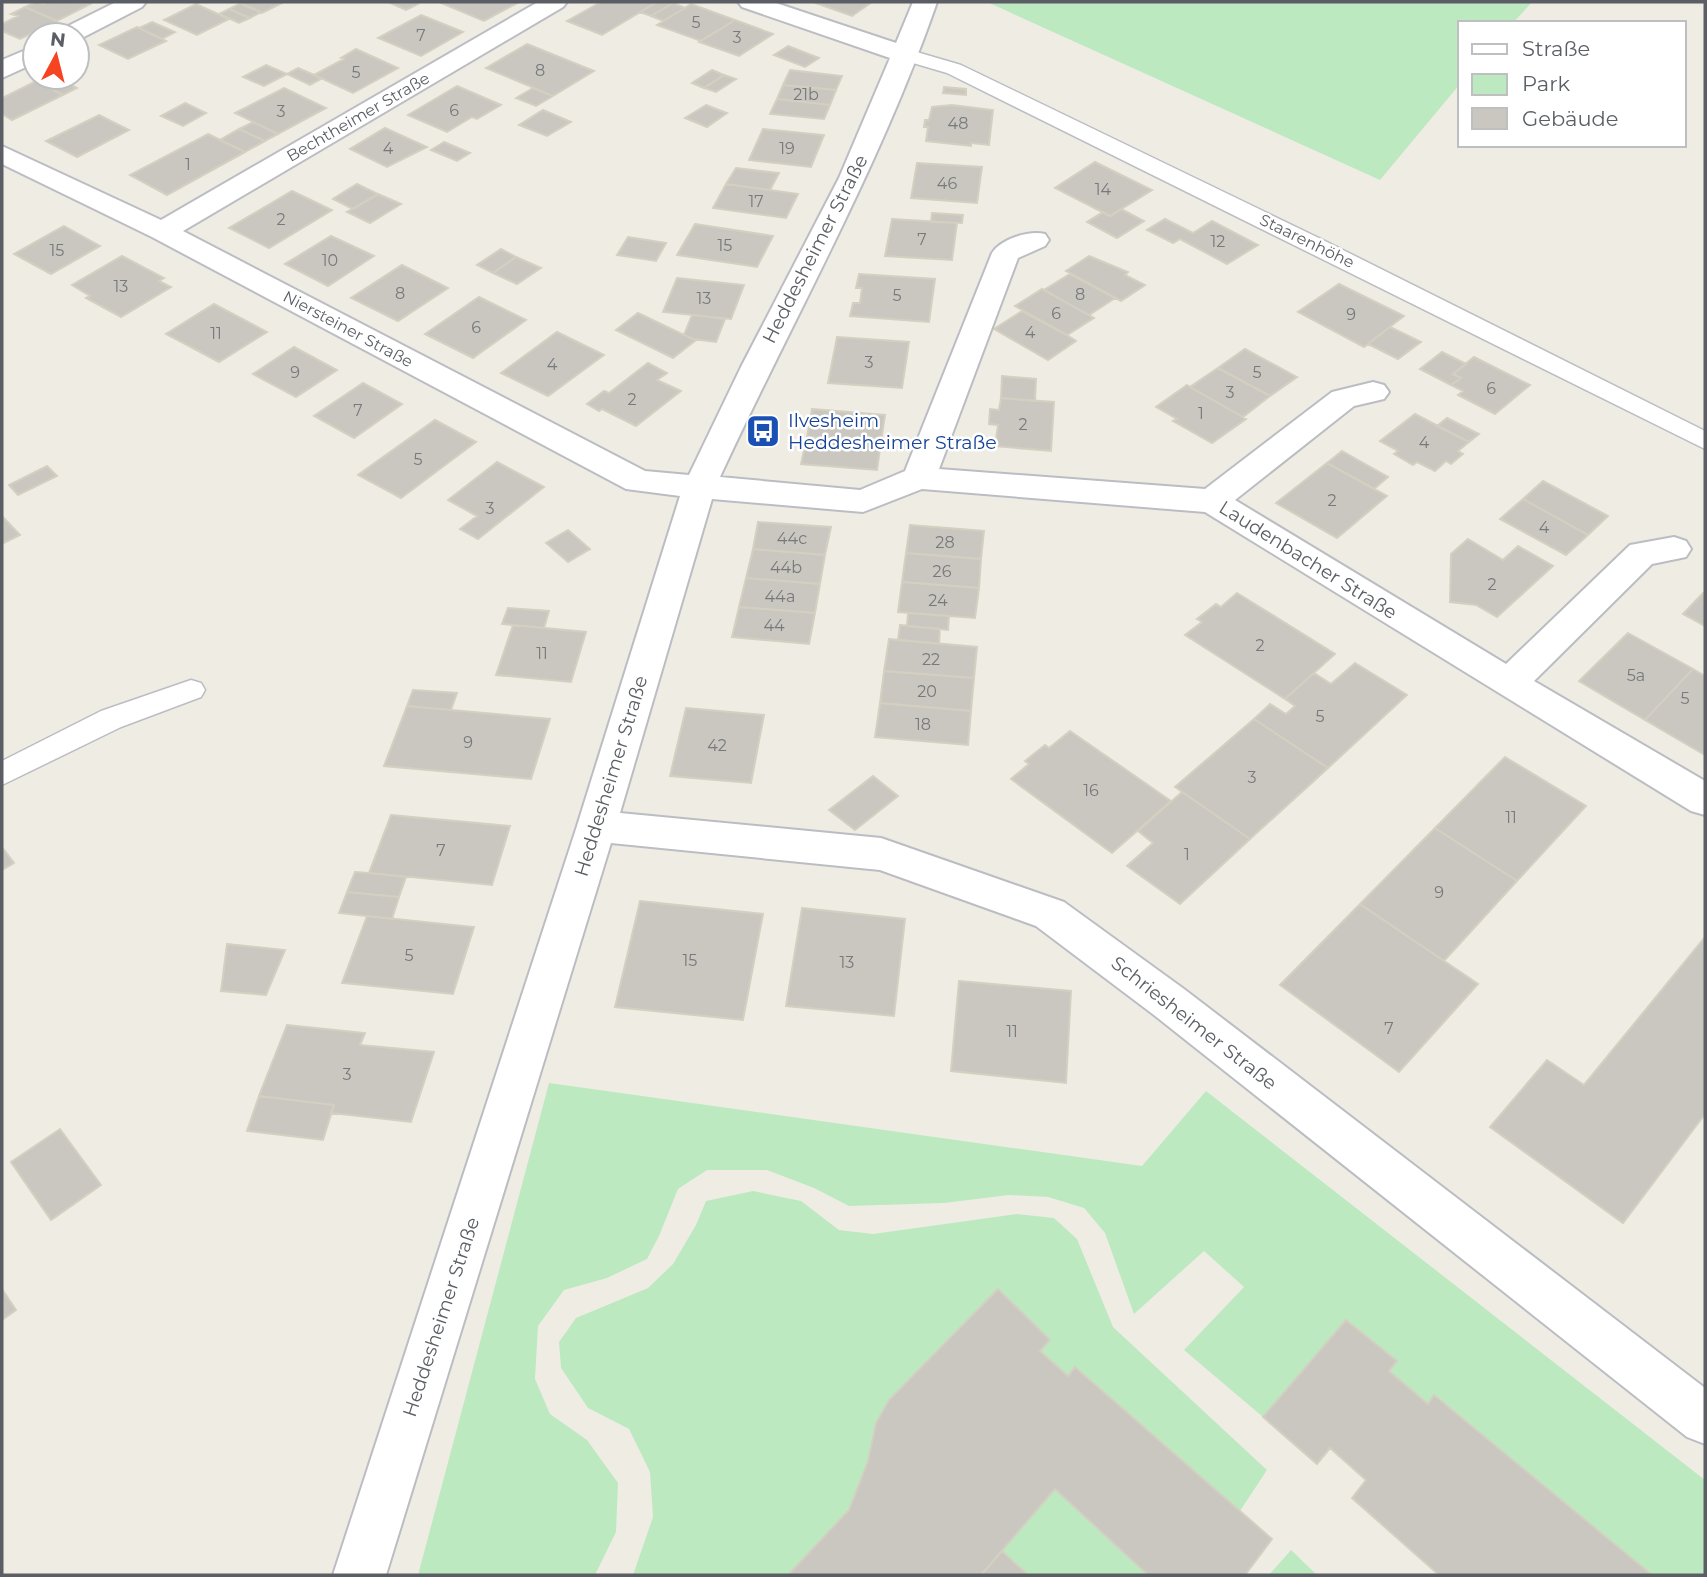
<svg xmlns="http://www.w3.org/2000/svg" width="1707" height="1577" font-family="Montserrat,sans-serif">
	<style>
		.green { fill: #bde9c1 }
		.building { fill: #cac7c0; stroke: #d4d0c1; stroke-width: 2 }
		.lines { fill: none; stroke-linecap: round; stroke-linejoin: round }
		.lane-casing { stroke: #bbbdc3; stroke-width: 3 }
		.street-casing { stroke: #bbbdc3; stroke-width: 4 }
		.lane { fill: #fff; fill-rule: evenodd }
		.street { fill: #fff; fill-rule: evenodd }
		.labels { text-anchor: middle; dominant-baseline: central; stroke-width: 5; stroke-linejoin: round; paint-order: stroke }
		.number-label { font-size: 16px; fill: #77797c }
		.far-street-label { font-size: 16px; fill: #5b5f65; stroke: #fff }
		.street-label { font-size: 19px; fill: #5b5f65; stroke: #fff }
		.transit-label { font-size: 19px; fill: #164399; stroke: #fff; text-anchor: start }
	</style>
	<rect width="100%" height="100%" fill="#efede3"/>
	<path class="green" d="M987,2H1532L1513,23H1460V84L1380,180Z
		M549,1083L1142,1166L1206,1091L1705,1480V1575H1652L1434,1395L1428,1404L1389,1371L1396,1361L1346,1320L1263,1417L1184,1350L1244,1287L1204,1251L1134,1314L1105,1233L1084,1208L1048,1197L1009,1195L944,1203L849,1206L814,1188L767,1170H707L678,1189L659,1236L647,1259L607,1278L564,1290L538,1326L535,1379L550,1414L587,1440L618,1483L616,1532L595,1575H418Z
		M753,1191L801,1201L839,1230L873,1234L1017,1214L1054,1218L1077,1239L1113,1327L1267,1470L1240,1511L1076,1367L1068,1376L1040,1351L1050,1340L998,1289L889,1400L876,1423L868,1461L849,1510L788,1575H633L653,1517L650,1472L629,1429L588,1408L561,1368L559,1342L576,1318L648,1288L673,1264L696,1225L706,1201Z
		M1055,1489L1148,1575H1028L1002,1551Z
		M1291,1550L1317,1575H1269Z"/>
	<path class="building" d="M36,2L43,4L48,2L92,3L57,21L25,7Z
		M237,2H284L262,13Z
		M388,2H414L418,4L406,10Z
		M443,2H519L484,21L441,3Z
		M601,2H657L602,35L567,21Z
		M657,2L673,3L651,16L640,12Z
		M813,2H872L852,16Z
		M241,3L261,12L250,18L229,9Z
		M673,3L685,8L663,21L651,16Z
		M196,4L229,19L197,35L164,20Z
		M691,4L735,20L701,41L657,25Z
		M25,7L57,21L20,39L2,31V24L18,16L11,14Z
		M229,9L250,18L239,23L219,14Z
		M421,15L463,32L421,56L378,38Z
		M735,20L773,34L739,56L699,42Z
		M152,22L175,32L162,39L139,28Z
		M137,27L166,41L128,59L99,45Z
		M527,44L594,71L553,96L486,68Z
		M788,46L819,58L805,67L774,55Z
		M356,49L398,68L353,93L314,75L344,59L341,58Z
		M266,65L287,74L264,86L243,77Z
		M298,68L314,75L321,79L310,85L287,74Z
		M712,70L724,75L704,88L692,83Z
		M790,70L842,76L836,90L783,85Z
		M724,75L736,79L716,92L704,88Z
		M49,77H56L77,88L63,95L38,82Z
		M36,81L63,95L12,120L2,114V98Z
		M783,85L836,90L830,105L777,99Z
		M457,86L501,105L477,119L472,117L447,132L408,115Z
		M944,87L966,89V95L943,93Z
		M284,88L326,108L278,134L235,113Z
		M533,88L553,96L536,106L516,98Z
		M777,99L830,105L824,119L770,114Z
		M185,103L206,113L183,126L161,116Z
		M706,105L727,113L707,127L685,118Z
		M952,105L993,110L989,145L971,143V146L926,141L928,127H924L925,120H929L932,107Z
		M543,110L571,122L547,136L519,125Z
		M99,115L129,130L77,157L46,141Z
		M253,122L278,134L265,141L239,129Z
		M385,128L427,147L387,167L350,149Z
		M239,129L265,141L245,152L220,140Z
		M763,129L824,135L811,167L749,160Z
		M208,134L245,152L167,195L130,175Z
		M444,142L470,153L457,161L431,150Z
		M1095,162L1152,190L1110,216L1055,188Z
		M917,163L982,167L977,203L911,198Z
		M736,168L779,173L770,190L726,184Z
		M357,184L378,194L353,209L333,199Z
		M726,184L770,190L798,194L786,218L713,208Z
		M292,191L332,210L269,248L229,228Z
		M378,194L401,204L370,223L347,212Z
		M1121,209L1144,221L1117,238L1087,222L1103,212L1110,216Z
		M932,213L963,215L962,223L931,222Z
		M892,219L957,223L952,260L885,256Z
		M1165,219L1193,233L1212,221L1258,245L1227,264L1180,239L1173,243L1147,230Z
		M695,224L773,236L757,267L677,255Z
		M64,226L100,246L51,274L14,254Z
		M331,236L374,256L328,286L285,264Z
		M628,237L666,243L656,261L617,255Z
		M501,249L516,257L493,273L477,265Z
		M122,256L164,278L159,281L171,287L121,317L86,298L90,296L72,285Z
		M1089,256L1128,272L1125,275L1145,285L1121,301L1066,271Z
		M516,257L541,268L517,284L493,273Z
		M402,265L448,288L398,321L351,298Z
		M859,274L935,279L929,322L850,316L853,303H860L862,288H856Z
		M1070,274L1115,298L1089,315L1044,290Z
		M677,278L744,285L731,319L663,312Z
		M1339,284L1404,316L1364,347L1298,312Z
		M1042,289L1089,315L1094,318L1067,335L1015,306Z
		M479,297L526,320L473,358L425,334Z
		M214,304L267,332L219,362L166,334Z
		M1022,311L1067,335L1076,341L1048,360L994,329Z
		M638,313L684,335L696,340L673,358L616,330Z
		M692,315L725,319L716,342L693,339L684,335Z
		M1390,327L1421,342L1398,359L1368,344Z
		M557,332L604,355L548,396L501,373Z
		M837,337L909,342L902,388L828,383Z
		M294,347L337,370L296,397L253,374Z
		M1245,349L1297,377L1270,396L1218,368Z
		M1442,352L1466,364L1453,374L1461,378L1451,385L1420,369Z
		M1474,357L1530,385L1495,414L1458,395L1463,391L1451,385L1461,378L1453,374Z
		M648,363L667,373L657,380L681,391L636,426L602,409L599,411L587,404L604,391L609,393Z
		M1218,368L1270,396L1243,417L1190,387Z
		M1002,376L1036,379L1035,401L1001,398Z
		M363,383L402,404L354,438L314,416Z
		M1187,385L1190,387L1246,419L1212,443L1173,421L1177,419L1156,407Z
		M1001,398L1054,402L1051,451L995,446L998,425L989,424L990,409L999,410Z
		M812,409L885,415L881,442L807,437Z
		M1415,414L1469,442L1458,451L1463,454L1451,464L1446,461L1435,471L1417,462L1413,465L1394,454L1398,451L1380,441Z
		M1447,418L1479,434L1469,442L1437,426Z
		M435,420L476,442L401,498L358,475Z
		M807,437L881,442L877,470L801,464Z
		M1342,451L1388,477L1374,489L1327,463Z
		M497,462L544,487L478,539L460,529L477,516L448,500Z
		M1327,463L1387,496L1337,538L1276,503Z
		M47,466L57,476L18,495L9,485Z
		M1543,481L1608,516L1588,535L1523,499Z
		M1523,499L1588,535L1566,555L1500,519Z
		M2,516L20,535L2,544Z
		M758,522L831,527L825,555L753,549Z
		M910,525L984,531L981,559L906,553Z
		M568,530L590,549L568,562L546,543Z
		M1468,539L1503,560L1518,546L1553,566L1497,617L1476,605L1450,602L1451,554Z
		M753,549L825,555L820,584L746,578Z
		M906,553L981,559L979,588L902,582Z
		M746,578L820,584L815,613L739,607Z
		M902,582L979,588L975,618L898,612Z
		M1237,593L1335,654L1285,699L1185,635L1202,622L1197,619L1216,604L1221,607Z
		M1703,593L1705,594V626L1683,614Z
		M739,607L815,613L809,644L732,637Z
		M508,608L549,611L544,628L502,624Z
		M908,613L949,616L948,630L907,626Z
		M513,625L586,632L571,682L496,675Z
		M900,625L940,629L939,644L898,640Z
		M1628,633L1693,669L1645,720L1579,681Z
		M889,639L977,647L974,678L884,671Z
		M1355,663L1407,695L1328,768L1254,719L1270,704L1286,714L1295,706L1285,699L1314,673L1331,684Z
		M1693,669L1705,676V755L1645,720Z
		M884,671L974,678L971,711L880,703Z
		M413,690L457,693L451,710L407,706Z
		M880,703L971,711L968,745L875,737Z
		M407,706L550,719L531,779L384,766Z
		M686,708L764,715L751,783L670,776Z
		M1254,719L1328,768L1250,839L1175,787Z
		M1070,731L1171,801L1112,853L1011,779L1029,764L1025,761L1045,745L1049,748Z
		M1505,757L1586,806L1517,881L1435,828Z
		M873,776L898,796L855,830L829,810Z
		M1182,792L1250,839L1180,904L1127,866L1153,843L1138,831Z
		M391,815L510,826L492,885L369,873Z
		M1435,828L1517,881L1444,961L1360,904Z
		M2,847L14,863L2,870Z
		M355,872L369,873L406,877L399,897L347,892Z
		M347,892L399,897L392,919L339,913Z
		M640,901L763,914L743,1020L615,1007Z
		M1360,904L1478,984L1399,1072L1280,985Z
		M802,908L905,919L894,1016L786,1006Z
		M367,916L474,927L453,994L342,983Z
		M1705,937V1114L1623,1223L1490,1127L1547,1060L1584,1085Z
		M227,944L285,950L266,995L221,991Z
		M959,981L1071,991L1066,1083L951,1071Z
		M287,1025L365,1033L360,1045L434,1052L411,1122L331,1113L334,1105L259,1096Z
		M259,1096L334,1105L323,1140L247,1131Z
		M60,1129L101,1185L51,1220L11,1162Z
		M2,1289L16,1310L2,1320Z
		M998,1289L1050,1340L1040,1351L1068,1376L1075,1367L1272,1539L1245,1575H1148L1055,1489L981,1575H788L849,1510L868,1461L876,1423L889,1400Z
		M1346,1320L1397,1361L1389,1371L1428,1404L1434,1395L1652,1575H1439L1352,1498L1366,1480L1330,1448L1317,1464L1263,1417Z
		M1002,1551L1028,1575H981Z"/>
	<g class="lines">
		<g class="lane-casing">
			<path id="lane" d="M903,48L961,65L1323,240L1705,431V449L947,73L896,58L893,54L896,50Z
				M191,680L201,683L205,690L201,697L121,727L2,785V761L101,711Z"/>
		</g>
		<g class="street-casing">
			<path id="street" d="M116,2H146L142,7L78,40L77,35H57L60,30Z
				M538,2H567L563,7L183,231L645,471L689,475L741,367L839,178L890,58L742,7L738,2H773L896,43L913,2H937C880,167 793,319 720,477L860,490L905,471L992,253C1001,239 1029,230 1045,234L1049,240L1045,246L1018,258L939,469L1205,489L1332,392L1373,382L1384,385L1389,392L1384,399L1354,406L1235,500L1506,664L1630,545L1674,537L1686,541L1691,549L1686,557L1652,564L1534,681L1705,781V815L1691,811L1205,512L922,489L863,512L712,499L620,813L881,838L1064,902L1184,989L1705,1388V1444L1687,1437L1154,1015L1036,926L880,870L611,843L386,1575H333L577,826L680,496L626,489L152,237L2,164V146L161,220Z
				M35,46V63L2,78V60Z"/>
		</g>
		<use href="#lane" class="lane"/>
		<use href="#street" class="street"/>
	</g>
	<defs>
		<g id="bus-square" transform="scale(1.75)"><rect x="-9" y="-9" width="18" height="18" rx="4" fill="#1a4fb4" stroke="#fff"/><path d="M-5-6H5V4H4V6H2V4H-2V6H-4V4H-5ZM-3.5-4V0h7V-4ZM-3.5 1.2v1.5H-2V1.2ZM2 1.2v1.5H3.5V1.2Z" fill="#fff"/></g>
	</defs>
	<g fill-rule="evenodd">
		<use href="#bus-square" x="763" y="431"/>
	</g>
	<g class="labels">
		<g class="number-label">
			<text x="696" y="22">5</text>
			<text x="421" y="35">7</text>
			<text x="737" y="37">3</text>
			<text x="540" y="70">8</text>
			<text x="356" y="72">5</text>
			<text x="806" y="94">21b</text>
			<text x="454" y="110">6</text>
			<text x="281" y="111">3</text>
			<text x="958" y="123">48</text>
			<text x="388" y="148">4</text>
			<text x="787" y="148">19</text>
			<text x="188" y="164">1</text>
			<text x="947" y="183">46</text>
			<text x="1103" y="189">14</text>
			<text x="756" y="201">17</text>
			<text x="281" y="219">2</text>
			<text x="922" y="239">7</text>
			<text x="1218" y="241">12</text>
			<text x="725" y="245">15</text>
			<text x="57" y="250">15</text>
			<text x="330" y="260">10</text>
			<text x="121" y="286">13</text>
			<text x="400" y="293">8</text>
			<text x="1080" y="294">8</text>
			<text x="897" y="295">5</text>
			<text x="704" y="298">13</text>
			<text x="1056" y="313">6</text>
			<text x="1351" y="314">9</text>
			<text x="476" y="327">6</text>
			<text x="1030" y="332">4</text>
			<text x="216" y="333">11</text>
			<text x="869" y="362">3</text>
			<text x="552" y="364">4</text>
			<text x="295" y="372">9</text>
			<text x="1257" y="372">5</text>
			<text x="1491" y="388">6</text>
			<text x="1230" y="392">3</text>
			<text x="632" y="399">2</text>
			<text x="358" y="410">7</text>
			<text x="1201" y="413">1</text>
			<text x="1023" y="424">2</text>
			<text x="1424" y="442">4</text>
			<text x="418" y="459">5</text>
			<text x="1332" y="500">2</text>
			<text x="490" y="508">3</text>
			<text x="1544" y="527">4</text>
			<text x="792" y="538">44c</text>
			<text x="945" y="542">28</text>
			<text x="786" y="567">44b</text>
			<text x="942" y="571">26</text>
			<text x="1492" y="584">2</text>
			<text x="780" y="596">44a</text>
			<text x="938" y="600">24</text>
			<text x="774" y="625">44</text>
			<text x="1260" y="645">2</text>
			<text x="542" y="653">11</text>
			<text x="931" y="659">22</text>
			<text x="1636" y="675">5a</text>
			<text x="927" y="691">20</text>
			<text x="1685" y="698">5</text>
			<text x="1320" y="716">5</text>
			<text x="923" y="724">18</text>
			<text x="468" y="742">9</text>
			<text x="717" y="745">42</text>
			<text x="1252" y="777">3</text>
			<text x="1091" y="790">16</text>
			<text x="1511" y="817">11</text>
			<text x="441" y="850">7</text>
			<text x="1187" y="854">1</text>
			<text x="1439" y="892">9</text>
			<text x="409" y="955">5</text>
			<text x="690" y="960">15</text>
			<text x="847" y="962">13</text>
			<text x="1389" y="1028">7</text>
			<text x="1012" y="1031">11</text>
			<text x="347" y="1074">3</text>
		</g>
		<g class="far-street-label">
			<text transform="translate(358 117) rotate(-30)">Bechtheimer Straße</text>
			<text transform="translate(1307 241) rotate(26)">Staarenhöhe</text>
			<text transform="translate(348 329) rotate(28)">Niersteiner Straße</text>
		</g>
		<g class="street-label">
			<text transform="translate(815 249) rotate(-63)">Heddesheimer Straße</text>
			<text transform="translate(1308 560) rotate(32)">Laudenbacher Straße</text>
			<text transform="translate(611 776) rotate(-73)">Heddesheimer Straße</text>
			<text transform="translate(1194 1023) rotate(38)">Schriesheimer Straße</text>
			<text transform="translate(441 1317) rotate(-72)">Heddesheimer Straße</text>
		</g>
		<g class="transit-label">
			<text x="788" y="420">Ilvesheim<tspan x="788" dy="22">Heddesheimer Straße</tspan></text>
		</g>
	</g>
	<rect width="1707" height="1577" fill="none" stroke="#5b5f65" stroke-width="7"/>
	<rect x="1458" y="21" width="228" height="126" fill="#ffffff" stroke="#bdbfc1" stroke-width="2"/>
	<rect x="1472" y="44" width="35" height="10" fill="#ffffff" stroke="#bdbfc1" stroke-width="2"/>
	<text x="1522" y="56" font-size="21" fill="#5b5f65">Straße</text>
	<rect x="1472" y="74" width="35" height="21" fill="#bde9c1" stroke="#bdbfc1" stroke-width="2"/>
	<text x="1522" y="91" font-size="21" fill="#5b5f65">Park</text>
	<rect x="1472" y="108" width="35" height="21" fill="#cac7c0" stroke="#bdbfc1" stroke-width="2"/>
	<text x="1522" y="126" font-size="21" fill="#5b5f65">Gebäude</text>
	<g transform="translate(56 56) rotate(7)"><circle r="33" fill="#ffffff" stroke="#bdbfc1" stroke-width="2"/>
	<path d="M0-5L12 26L0 18L-12 26Z" fill="#f64422"/>
	<text y="-10" font-size="19" font-weight="bold" text-anchor="middle" fill="#5b5f65">N</text>
	</g>
</svg>
